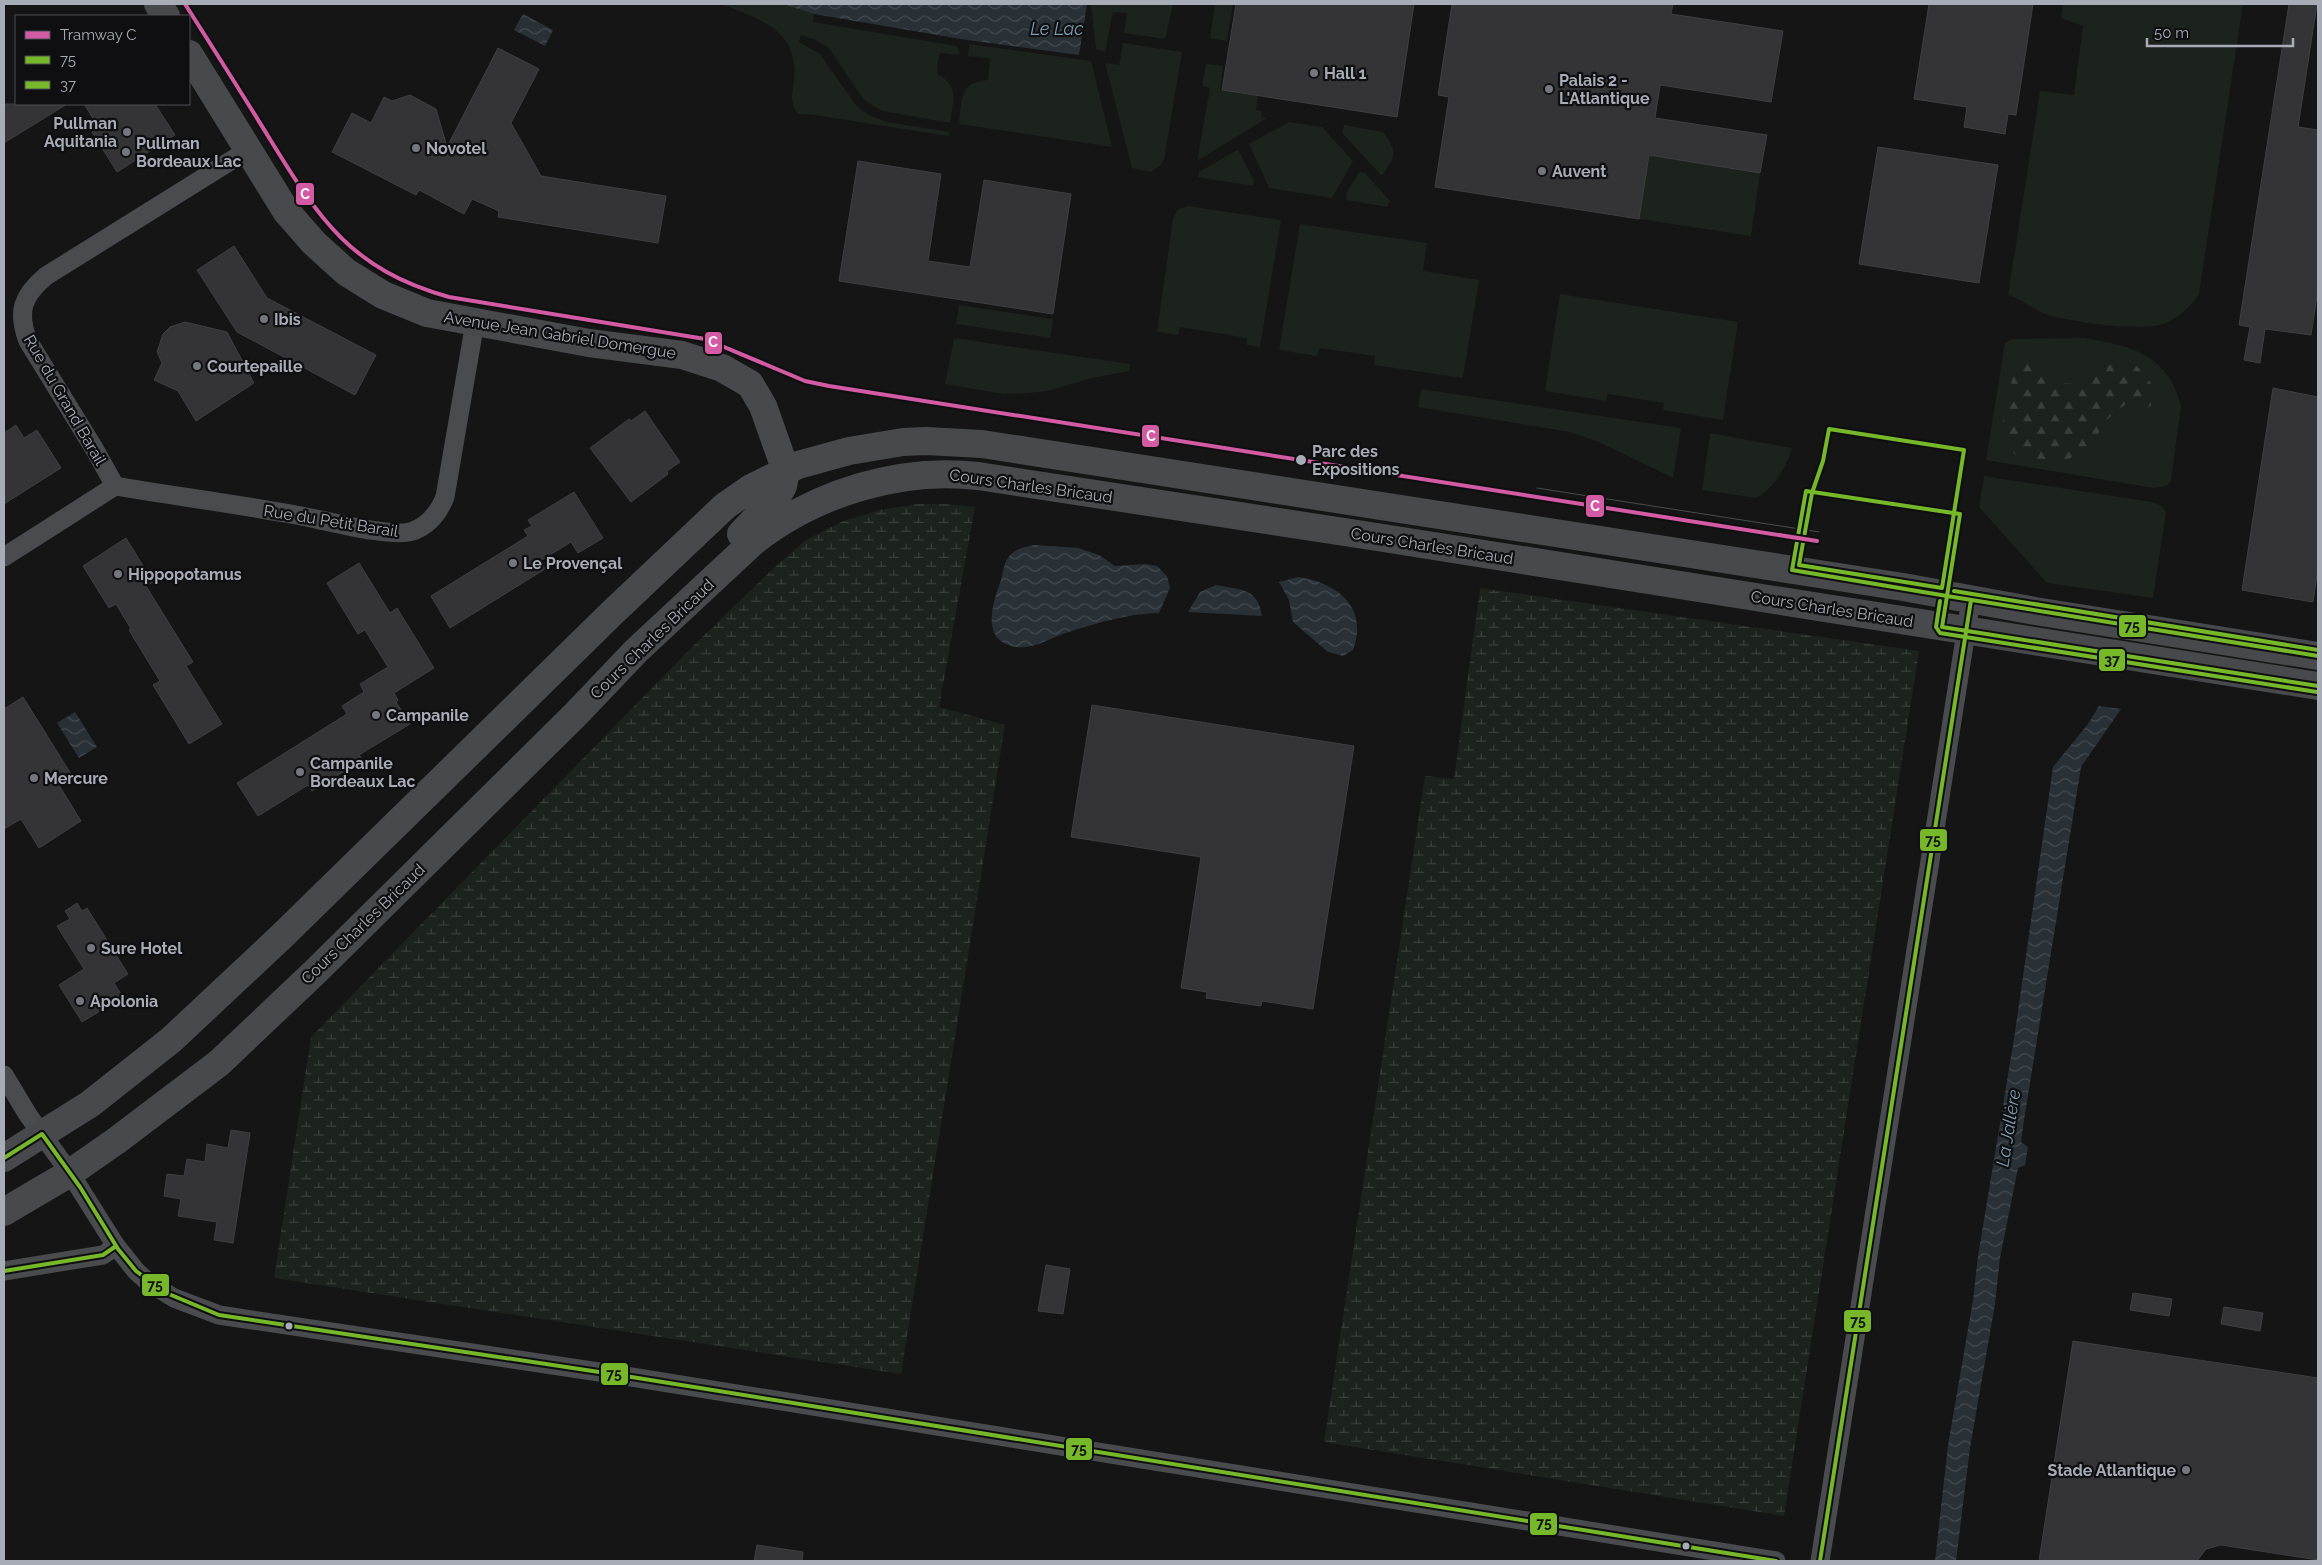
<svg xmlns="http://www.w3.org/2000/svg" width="2322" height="1565" font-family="Raleway,sans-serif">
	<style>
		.green { fill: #1c221c }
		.forest { fill: url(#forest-firs) }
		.wetland { fill: url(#wetland-marsh) }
		.water { fill: url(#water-waves) }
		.building { fill: #343436; stroke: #3d3f41 }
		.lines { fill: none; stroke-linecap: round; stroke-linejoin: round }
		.street { stroke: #494b4e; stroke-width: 19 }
		.secondary { stroke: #48494c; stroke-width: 28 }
		.tram { stroke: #4a4b4d; stroke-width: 1 }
		.bus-1-casing { stroke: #0f0f11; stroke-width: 8 }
		.bus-2-casing { stroke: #0f0f11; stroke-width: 8 }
		.bus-1 { stroke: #76b82a; stroke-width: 4 }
		.bus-2 { stroke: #76b82a; stroke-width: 4 }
		.tram-1-casing { stroke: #0f0f11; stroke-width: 8 }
		.tram-1 { stroke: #d35ba4; stroke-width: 4 }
		.poi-dot { fill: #74777e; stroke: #0f0f11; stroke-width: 2 }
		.stop-dot { fill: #a7acb6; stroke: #0f0f11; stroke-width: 2 }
		.labels { text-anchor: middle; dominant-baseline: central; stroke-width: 4.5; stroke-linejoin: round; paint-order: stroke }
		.poi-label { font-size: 16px; font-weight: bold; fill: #a7acb6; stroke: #0f0f11; text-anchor: start }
		.street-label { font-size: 16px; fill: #a7acb6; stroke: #0f0f11 }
		.stop-label { font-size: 16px; font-weight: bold; fill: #a7acb6; stroke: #0f0f11; text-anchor: start }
		.water-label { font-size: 18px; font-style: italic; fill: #7e9cb0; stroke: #0f0f11 }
		.line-badge { stroke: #0f0f11; stroke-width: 2 }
		.badge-label { font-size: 14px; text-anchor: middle; font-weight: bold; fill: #fff }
		.pale-badge-label { font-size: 14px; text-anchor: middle; font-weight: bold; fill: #111 }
	</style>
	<defs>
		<pattern id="forest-firs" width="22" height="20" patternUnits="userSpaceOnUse" patternTransform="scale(1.25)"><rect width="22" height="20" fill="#1c221c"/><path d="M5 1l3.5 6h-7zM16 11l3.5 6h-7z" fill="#3a3f3b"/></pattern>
		<pattern id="wetland-marsh" width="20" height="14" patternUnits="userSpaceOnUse" patternTransform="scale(1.25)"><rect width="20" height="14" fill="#1c221c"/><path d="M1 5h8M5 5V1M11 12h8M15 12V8" fill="none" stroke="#3a3f3b"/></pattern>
		<pattern id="water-waves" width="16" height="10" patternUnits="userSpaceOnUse" patternTransform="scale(1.25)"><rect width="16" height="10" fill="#293136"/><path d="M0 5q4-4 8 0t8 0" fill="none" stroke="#454c51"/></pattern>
	</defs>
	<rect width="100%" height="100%" fill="#151515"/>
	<path class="green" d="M722,4H783L814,14L813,22L957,46L960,55L940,53L937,66L938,74C960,88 953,100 950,123L883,111L873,106L863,99L829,48L816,40L801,35L799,42L820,54L855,104L867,114L886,122L950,132L949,136L814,115L798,114C789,102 792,95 794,81C799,30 761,20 722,4Z
		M1091,4H1173L1165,39L1124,33L1127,13L1113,12L1105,52L1096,49Z
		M1215,4H1233L1227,41L1210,38Z
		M2063,4H2243L2199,294C2189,308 2177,320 2160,325C2135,331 2070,322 2045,314C2032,309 2021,299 2008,295L2040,91L2074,95L2083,26L2061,18Z
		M1123,43L1182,52L1164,160L1160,166L1151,172L1132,168L1105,63L1119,65Z
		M969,44L1091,61L1112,147L959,124C962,99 959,82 988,80L990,58L968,56Z
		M1206,64L1223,66L1220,90L1258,96L1256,110L1262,111L1261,117L1267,118L1197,161L1210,88L1202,86Z
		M1289,122L1322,127L1353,161L1332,198L1269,188L1249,144Z
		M1344,125L1383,132C1398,152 1396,156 1382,176L1342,133Z
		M1237,150L1239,151L1254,181L1253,186L1198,177L1199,172Z
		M1649,155L1760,173L1751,236L1639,219Z
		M1359,172L1365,173L1390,201L1387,207L1347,200L1346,194Z
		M1188,206L1281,220L1260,347L1247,345V338L1180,327L1178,335L1157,332L1173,219L1178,209Z
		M1300,224L1427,243L1423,271L1479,280L1463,378L1374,365L1375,356L1320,348L1317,356L1279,350Z
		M1560,294L1738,322L1723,420L1663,410L1664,403L1608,394L1606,401L1545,391Z
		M959,305L1053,319L1050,338L956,324Z
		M954,338L1130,364L1129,371L1088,379L1048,391L1027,393L1004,394L945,384Z
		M2084,338C2130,345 2169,355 2181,406L2171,481L2168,485L2154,488L1986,460L2005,343L2011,339Z
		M1421,389L1681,428L1673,478L1601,443L1570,432L1418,407Z
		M1710,433L1792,448C1787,467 1773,489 1756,498L1702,490Z
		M1984,476L2152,502L2162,506L2166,512L2153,598L2047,583L1979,507Z"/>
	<path class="forest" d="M2036,359L2049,370L2056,381C2096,392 2089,368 2116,363C2122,362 2130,364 2136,365L2151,383V406L2143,409L2127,403L2104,422L2091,448L2066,460L2049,463L2023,460L2009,450L2002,425L2016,362Z"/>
	<path class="wetland" d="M917,504H946L975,507L939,707L1005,725L901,1374L274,1278L311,1037L693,646L778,564L806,540L841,522L879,510Z
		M1480,588L1919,651L1784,1516L1324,1442L1425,776L1454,779Z"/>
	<path class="water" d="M783,4H1087L1079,55L967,40L814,14Z
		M523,14L553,30L545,46L514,30Z
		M1034,545L1078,548L1099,555L1115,566L1145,564L1157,566L1167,576L1170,588L1159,613C1130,613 1097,623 1069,632C1051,637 1031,652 1011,646C980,637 994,600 1001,580C1003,573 1004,563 1008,558C1013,549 1025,547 1034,545Z
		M1298,577C1337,582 1369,608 1353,650L1343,656L1328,652L1293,622L1289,600L1279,582Z
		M1216,585C1239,590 1258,587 1262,616L1188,612L1200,592Z
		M2099,706L2121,709L2081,767L2024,1120L2021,1142L2028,1147L2025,1165L2018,1168L2000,1258L1995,1304L1970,1448L1956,1561H1935L1948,1445L1973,1300L1978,1256L2014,1039L2053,767L2088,724Z
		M75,712L97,747L79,758L57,723Z"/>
	<path class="building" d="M1236,4H1414L1397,117L1222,90Z
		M1452,4H1673L1671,14L1783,31L1771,102L1660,85L1655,118L1767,135L1760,173L1649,155L1639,219L1435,187L1449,97L1438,95Z
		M1929,4H2033L2016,115L2008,114L2005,134L1964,127L1967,107L1914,99Z
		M2289,4H2317L2298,127L2318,130V290L2311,335L2265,329L2260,363L2244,360L2250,327L2239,325Z
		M498,48L539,69L511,123L541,176L666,196L658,243L498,217L499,211L472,199L464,214L419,190L416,195L332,152L352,113L371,123L384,97L392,101L410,95L436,109L447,147Z
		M4,104H67L4,143Z
		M84,104H155L175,135L117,172L92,132L99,128Z
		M1878,147L1998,165L1979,283L1859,264Z
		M858,161L941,174L928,261L970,267L984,180L1071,194L1053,314L839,281Z
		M234,246L267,298L376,355L355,395L237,332L197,270Z
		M185,322L227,332L254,383L196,421L178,391L154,380L162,363L157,352L163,334L170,327Z
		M2273,388L2318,397V568L2313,602L2242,590Z
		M645,411L680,462L667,471L668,474L631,502L590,448L629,419L631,421Z
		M16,425L24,438L37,430L61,468L4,504V433Z
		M574,492L603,538L578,553L571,542L540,561L545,569L450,628L431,596L528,536L524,530L532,526L528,520Z
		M126,538L153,582L146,586L193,662L186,666L222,724L189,744L153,685L160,681L129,630L131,629L116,604L109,608L83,566Z
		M359,563L390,613L397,608L434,668L394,693L398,700L396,702L410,724L359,755L363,760L312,791L308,785L258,816L237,783L347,714L342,706L364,692L360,684L388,667L365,630L358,634L327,583Z
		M23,697L71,774L57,782L81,821L39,848L21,819L4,829V709Z
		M1092,705L1354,746L1313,1009L1262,1001L1261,1006L1206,998L1207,992L1181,988L1201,857L1071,837Z
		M77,903L82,911L87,908L128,974L114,983L123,997L82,1022L59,985L84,969L57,926L70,919L65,911Z
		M231,1130L250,1133L233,1243L214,1240L217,1222L178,1216L181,1199L164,1196L167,1174L184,1176L187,1159L205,1162L207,1144L228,1148Z
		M1046,1265L1070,1269L1063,1314L1038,1311Z
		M2133,1293L2172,1299L2169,1316L2130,1310Z
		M2224,1307L2263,1313L2260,1331L2221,1324Z
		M2073,1341L2318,1378V1560L2221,1545L2206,1549L2197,1561H2039Z
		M757,1545L803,1552L802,1561H754Z"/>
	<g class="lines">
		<path class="street" d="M115,486C175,496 236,504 296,515C320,519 393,539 413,531C429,525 439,512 445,497L475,322
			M4,557L115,486L95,450L28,341C17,312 22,296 46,276L248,150
			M4,1075L28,1115L70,1173L116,1246L136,1271L148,1282L174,1298L219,1315L619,1375L1776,1561
			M4,1271L103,1255L116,1246
			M1820,1561L1971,600"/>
		<path class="secondary" d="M158,4L166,16
			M189,54L286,211L314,243L346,272L383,295L427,313L589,343L682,355L722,368L750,384L763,406L786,471L783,486L778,495L741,534
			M4,1158L90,1104L171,1040L282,936L612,613L725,506L751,488L798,465L849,451L903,442L926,441L982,444L1903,587L2035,611L2318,656
			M4,1212L70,1173L116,1141L219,1063L315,972L576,714L636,651L753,542C815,493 900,467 978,476L1377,537L2318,686"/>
		<path class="tram" d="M1537,488L1819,532"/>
		<g class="bus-1-casing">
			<path id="bus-1" d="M1806,491L1960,514L1947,596L1792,570Z
				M1947,596L2318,656
				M1947,596L1942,627L2318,686
				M4,1158L42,1134L80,1187L118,1249L136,1271L164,1292L219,1315L619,1375L1776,1561
				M4,1271L103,1255L116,1246
				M1820,1561L1971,600"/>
		</g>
		<g class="bus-2-casing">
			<path id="bus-2" d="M1829,429L1964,450L1942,588L1799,565L1812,493L1823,461Z
				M1954,591L2318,650
				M1940,601L1936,627L1940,633L2317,692"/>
		</g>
		<use href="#bus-1" class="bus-1"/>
		<use href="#bus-2" class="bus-2"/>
		<g class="tram-1-casing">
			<path id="tram-1" d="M185,4C213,48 241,92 268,136C319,219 350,269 449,297L705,339L805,381L829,386L1817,541"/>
		</g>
		<use href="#tram-1" class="tram-1"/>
	</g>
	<g class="poi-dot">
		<circle cx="1314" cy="73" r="5"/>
		<circle cx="1549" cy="89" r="5"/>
		<circle cx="127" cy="132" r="5"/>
		<circle cx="416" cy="148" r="5"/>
		<circle cx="126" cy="152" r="5"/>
		<circle cx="1542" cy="171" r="5"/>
		<circle cx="264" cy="319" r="5"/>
		<circle cx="197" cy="366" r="5"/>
		<circle cx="513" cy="563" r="5"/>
		<circle cx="118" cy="574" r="5"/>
		<circle cx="376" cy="715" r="5"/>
		<circle cx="300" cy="772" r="5"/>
		<circle cx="34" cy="778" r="5"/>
		<circle cx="91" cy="948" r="5"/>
		<circle cx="80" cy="1001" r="5"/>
		<circle cx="2186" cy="1470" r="5"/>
	</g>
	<g class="stop-dot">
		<circle cx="1301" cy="460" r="6"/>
		<circle cx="289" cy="1326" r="4.5"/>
		<circle cx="1686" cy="1546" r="4.5"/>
	</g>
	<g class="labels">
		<g class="poi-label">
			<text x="1324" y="73">Hall 1</text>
			<text x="1559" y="80">Palais 2 -<tspan x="1559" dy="18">L'Atlantique</tspan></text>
			<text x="117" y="123" text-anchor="end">Pullman<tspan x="117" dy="18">Aquitania</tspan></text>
			<text x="136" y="143">Pullman<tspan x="136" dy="18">Bordeaux Lac</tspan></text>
			<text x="426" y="148">Novotel</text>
			<text x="1552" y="171">Auvent</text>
			<text x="274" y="319">Ibis</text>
			<text x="207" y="366">Courtepaille</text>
			<text x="523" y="563">Le Provençal</text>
			<text x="128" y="574">Hippopotamus</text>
			<text x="386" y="715">Campanile</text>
			<text x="310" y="763">Campanile<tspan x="310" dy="18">Bordeaux Lac</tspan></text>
			<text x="44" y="778">Mercure</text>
			<text x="101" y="948">Sure Hotel</text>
			<text x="90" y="1001">Apolonia</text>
			<text x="2176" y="1470" text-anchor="end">Stade Atlantique</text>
		</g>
		<g class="street-label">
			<text transform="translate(560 335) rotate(9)">Avenue Jean Gabriel Domergue</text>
			<text transform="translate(65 400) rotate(60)">Rue du Grand Barail</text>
			<text transform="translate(1031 486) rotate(8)">Cours Charles Bricaud</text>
			<text transform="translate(331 521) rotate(9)">Rue du Petit Barail</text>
			<text transform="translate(1432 546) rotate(9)">Cours Charles Bricaud</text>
			<text transform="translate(1832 609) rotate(9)">Cours Charles Bricaud</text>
			<text transform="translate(652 639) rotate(-44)">Cours Charles Bricaud</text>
			<text transform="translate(363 924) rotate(-44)">Cours Charles Bricaud</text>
		</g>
		<g class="stop-label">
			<text x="1312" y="451">Parc des<tspan x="1312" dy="18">Expositions</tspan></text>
		</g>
		<g class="water-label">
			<text x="1057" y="28">Le Lac</text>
			<text transform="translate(2008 1128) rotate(-81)">La Jallère</text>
		</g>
	</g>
	<g class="line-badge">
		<rect x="295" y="182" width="20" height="24" rx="5" fill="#d35ba4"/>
		<rect x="704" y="331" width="19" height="24" rx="5" fill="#d35ba4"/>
		<rect x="1141" y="424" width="19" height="24" rx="5" fill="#d35ba4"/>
		<rect x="1585" y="494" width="20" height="24" rx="5" fill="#d35ba4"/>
		<rect x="2118" y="614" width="29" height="24" rx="5" fill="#76b82a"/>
		<rect x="2098" y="648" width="28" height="24" rx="5" fill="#76b82a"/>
		<rect x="1919" y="828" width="29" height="24" rx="5" fill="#76b82a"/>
		<rect x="141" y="1273" width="29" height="24" rx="5" fill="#76b82a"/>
		<rect x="1843" y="1309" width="29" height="24" rx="5" fill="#76b82a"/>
		<rect x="600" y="1362" width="29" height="24" rx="5" fill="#76b82a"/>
		<rect x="1065" y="1437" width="28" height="24" rx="5" fill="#76b82a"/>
		<rect x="1529" y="1512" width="29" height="24" rx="5" fill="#76b82a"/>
	</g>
	<g class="badge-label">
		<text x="305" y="199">C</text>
		<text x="713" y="347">C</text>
		<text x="1151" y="441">C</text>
		<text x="1595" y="511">C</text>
	</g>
	<g class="pale-badge-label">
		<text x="2132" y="631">75</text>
		<text x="2112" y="665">37</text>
		<text x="1933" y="845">75</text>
		<text x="155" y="1290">75</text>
		<text x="1858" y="1326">75</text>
		<text x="614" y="1379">75</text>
		<text x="1079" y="1454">75</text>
		<text x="1544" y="1528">75</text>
	</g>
	<rect width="2322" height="1565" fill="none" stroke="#a7acb6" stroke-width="10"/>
	<rect x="15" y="15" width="175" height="90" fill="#0f0f11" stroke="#4c4e53"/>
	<rect x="25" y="31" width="25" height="8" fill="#d35ba4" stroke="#4c4e53"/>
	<text x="60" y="40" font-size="15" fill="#a7acb6">Tramway C</text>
	<rect x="25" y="56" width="25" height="8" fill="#76b82a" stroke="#4c4e53"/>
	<text x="60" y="65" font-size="15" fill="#a7acb6">75</text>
	<rect x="25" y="81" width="25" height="8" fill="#76b82a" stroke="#4c4e53"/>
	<text x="60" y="90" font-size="15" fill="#a7acb6">37</text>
	<path d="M2147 38v8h146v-8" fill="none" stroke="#a7acb6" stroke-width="2.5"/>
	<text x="2154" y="38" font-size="15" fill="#a7acb6" stroke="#0f0f11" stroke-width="4" paint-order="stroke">50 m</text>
</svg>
